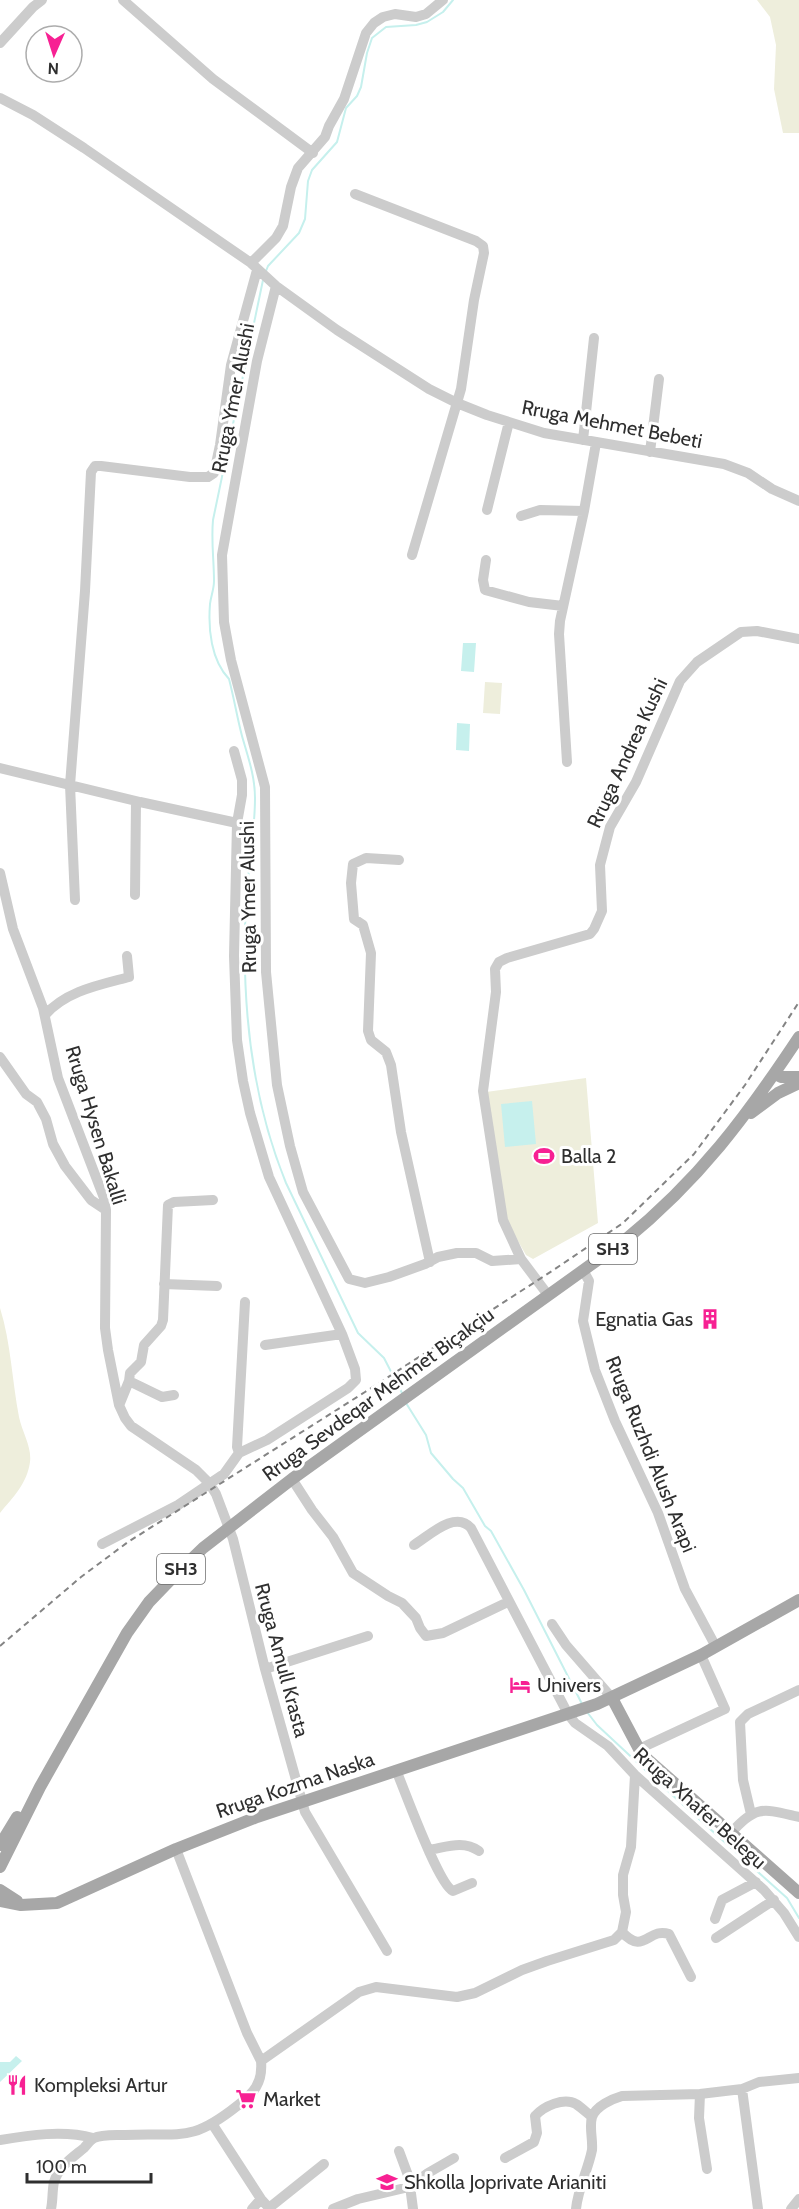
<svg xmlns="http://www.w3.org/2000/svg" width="799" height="2209" font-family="Cabin,sans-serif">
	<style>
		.green { fill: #eeeedc }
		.water { fill: #c6f0ed }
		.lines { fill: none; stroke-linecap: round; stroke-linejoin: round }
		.stream { stroke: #c6f0ed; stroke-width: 2 }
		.minor { stroke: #ccc; stroke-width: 10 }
		.major { stroke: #a7a7a7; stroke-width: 12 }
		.rail { stroke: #848484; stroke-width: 2; stroke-dasharray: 6 4.5; stroke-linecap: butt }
		.labels { text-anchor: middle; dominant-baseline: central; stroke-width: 6; stroke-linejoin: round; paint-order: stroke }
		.shield { fill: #fff; stroke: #6d6d6d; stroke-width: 1.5 }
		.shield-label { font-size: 18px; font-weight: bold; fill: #2f2f2f }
		.street-label { font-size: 20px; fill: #2f2f2f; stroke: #fff }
		.poi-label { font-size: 20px; fill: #2f2f2f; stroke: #fff; text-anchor: start }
	</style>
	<rect width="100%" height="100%" fill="#fff"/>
	<path class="green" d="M757,0H799V133H783L774,89L776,45L770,17Z
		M485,682L502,683L500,714L483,713Z
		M586,1078L598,1223L533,1259L526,1255L506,1220L486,1092Z
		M0,1308C11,1343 12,1381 19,1417C22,1432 32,1447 30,1462C27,1484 13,1497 0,1513Z"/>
	<path class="water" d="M463,643H476L474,672L461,671Z
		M457,723L470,724L469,751L456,750Z
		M532,1101L536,1144L505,1147L501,1104Z
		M16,2056L22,2061L0,2082V2062H10Z"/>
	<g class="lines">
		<path class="stream" d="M266,271L268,266L299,233L305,219L308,181L312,170L337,142L346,108L357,96L361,87L367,53L372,38L386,27L416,25L427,22L443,12L453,0
			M263,280L213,520C211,541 214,560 214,581C214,589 211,596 210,604C208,629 211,660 229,679C234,698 237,717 242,736C248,757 255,776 255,798C255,833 248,867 246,902C241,997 250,1095 286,1183L358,1333L384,1358L403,1395
			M406,1403L426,1435L431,1453L453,1479L463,1488L485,1526L491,1531L524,1590L582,1704
			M587,1712L597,1725L670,1793L787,1898L799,1918"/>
		<path class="minor" d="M123,0L213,79L313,153
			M0,43L33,7L42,0
			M0,98L33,115L84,148L251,263L276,286L337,330L429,389L457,403L487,415L544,433L724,464L748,473L772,489L799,501
			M355,194L476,241L483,246L484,253L474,300L461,389L412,555
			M251,263L276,238L283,226L291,187L298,168L325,137L329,126L344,99L366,33L374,23L383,17L395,14L416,17L426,14L443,0
			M276,286L257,361L222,555L224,622L231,660L265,787L266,972L277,1085L290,1146L303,1192L349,1279L365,1283L389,1277L425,1264L438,1257L457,1253H476L492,1261L521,1259L548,1295
			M583,440L594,338
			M650,452L659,379
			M487,510L509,422
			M521,516L540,510L584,511
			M486,560L483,580L485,590L529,602L563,606
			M567,762L559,634L560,621L584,511L596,443
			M0,768L140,802L237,823
			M399,860L366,858L353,864L351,883L354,919L363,925L371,953L368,1031L371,1040L386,1052L391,1065L401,1132L430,1262
			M0,873L13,929L43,1008L58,1078L104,1198L106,1210L105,1328L108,1350L119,1405L125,1418L131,1426L196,1470L209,1483L216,1494L233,1539L265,1669L305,1812L387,1951
			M135,895L136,801
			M75,900L70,785L85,591L91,472L95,466H101L190,477H208L214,473L220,445L231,365L257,270
			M45,1015C66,991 99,985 129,977L127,956
			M0,1057L26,1094L37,1102L46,1119L53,1144L65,1166L91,1200L106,1210
			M521,1259L503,1220L483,1091L496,992L495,969L499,962L507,958L590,934L594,929L602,911L600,865L610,827L636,782L680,681L697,662L741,632L757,631L799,639
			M583,1270L589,1281L583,1321L595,1370L615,1421L658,1513L685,1589L716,1647
			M164,1284L217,1286
			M265,1345L342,1334
			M129,1381L162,1397L174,1395
			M120,1403L129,1381L130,1373L141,1362L144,1345L161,1326L163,1320L168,1205L174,1202L213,1200
			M239,1453L237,1447L245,1302
			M292,1479L312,1510L333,1537L353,1573L388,1596L402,1603L416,1618L420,1628L426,1636L443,1633L508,1602
			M102,1544L178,1505L224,1474L239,1453L267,1440L348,1388L356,1380L355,1369L342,1334L269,1177L250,1113L243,1081L237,1040L234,956L237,823L242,795V780L234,751
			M414,1545C430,1535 455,1510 471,1528L568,1714L575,1723L608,1746L635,1775L764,1890L784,1913L799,1937
			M552,1624L566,1645L612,1698
			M265,1669L368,1636
			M639,1749L725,1709L701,1655
			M396,1770C405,1791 438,1884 453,1891L472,1883
			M751,1814L743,1780L740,1722L748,1714L799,1690
			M731,1833C756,1804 764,1809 799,1817
			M176,1849L247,2033L261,2061
			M429,1850C447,1847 463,1840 479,1851
			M715,1919L722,1900L756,1882
			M622,1932C644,1956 648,1927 669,1934L691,1977
			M716,1938L774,1900
			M742,2089L758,2209
			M700,2094L699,2118L707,2169
			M213,2125L261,2199L270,2209
			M0,2140C29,2135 64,2130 93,2138
			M399,2151L409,2178L413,2209
			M505,2158L534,2142L537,2133L535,2116C544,2106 564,2097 576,2104C582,2108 587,2113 592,2117
			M269,2208L324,2164
			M51,2209C53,2200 52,2191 54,2182C59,2166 72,2158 84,2148C87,2145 90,2140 94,2138C102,2134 116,2135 125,2135C180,2132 189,2144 237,2106C254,2093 263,2083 261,2061L359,1992L376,1987L457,1997L475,1993L522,1970L547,1961L614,1940L622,1932L626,1912L623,1895V1875L631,1847L635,1775
			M252,2209L261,2199
			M333,2209L358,2199L409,2187L428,2173L454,2158
			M576,2209C578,2188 588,2170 592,2150C593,2139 589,2127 592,2117C596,2106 612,2099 622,2096L700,2094L742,2089L759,2082L799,2078
			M791,2209L799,2199"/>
		<path class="major" d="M775,1074L781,1077H799
			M751,1113L778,1093L799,1083
			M612,1698L639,1749L646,1758L799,1893
			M0,1845L17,1817
			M0,1867L40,1787L127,1633L149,1602L175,1575L203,1548L292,1479L624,1241C699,1180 746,1117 799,1037
			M0,1890L17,1901
			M0,1901L21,1905L57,1903L176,1849L257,1817L597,1704L701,1655L799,1600"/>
		<path class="rail" d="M0,1646L81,1577L128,1542L365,1392L552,1271L623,1223L694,1154L745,1085L799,1002"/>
	</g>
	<defs>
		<g id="stadium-bare" transform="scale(1.62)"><path d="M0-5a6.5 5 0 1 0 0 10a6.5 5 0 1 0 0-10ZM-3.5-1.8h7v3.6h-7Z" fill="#f72193" stroke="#fff" stroke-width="2.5" paint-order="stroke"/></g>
		<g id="building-bare" transform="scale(1.62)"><path d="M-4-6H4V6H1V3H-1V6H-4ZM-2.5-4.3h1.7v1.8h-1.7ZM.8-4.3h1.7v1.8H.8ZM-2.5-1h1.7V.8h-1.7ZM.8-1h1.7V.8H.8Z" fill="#f72193" stroke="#fff" stroke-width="2.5" paint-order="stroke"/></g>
		<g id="hotel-bare" transform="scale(1.62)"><path d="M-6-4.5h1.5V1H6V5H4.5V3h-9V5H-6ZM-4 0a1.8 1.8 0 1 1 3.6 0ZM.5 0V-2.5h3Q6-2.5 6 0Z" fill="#f72193" stroke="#fff" stroke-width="2.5" paint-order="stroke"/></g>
		<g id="restaurant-bare" transform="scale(1.62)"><path d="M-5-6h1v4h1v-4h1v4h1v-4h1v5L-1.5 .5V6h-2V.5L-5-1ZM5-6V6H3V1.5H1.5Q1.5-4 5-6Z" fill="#f72193" stroke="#fff" stroke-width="2.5" paint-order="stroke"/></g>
		<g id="supermarket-bare" transform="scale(1.62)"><path d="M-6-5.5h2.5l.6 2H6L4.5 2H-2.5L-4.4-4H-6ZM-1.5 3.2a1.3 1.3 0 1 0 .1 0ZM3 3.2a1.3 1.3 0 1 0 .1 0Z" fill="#f72193" stroke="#fff" stroke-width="2.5" paint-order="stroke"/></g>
		<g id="school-bare" transform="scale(1.62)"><path d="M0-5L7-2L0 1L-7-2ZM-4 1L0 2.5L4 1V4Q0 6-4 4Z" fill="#f72193" stroke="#fff" stroke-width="2.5" paint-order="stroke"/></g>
	</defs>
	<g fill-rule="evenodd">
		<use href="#stadium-bare" x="544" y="1156"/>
		<use href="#building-bare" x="710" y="1319"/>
		<use href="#hotel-bare" x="520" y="1685"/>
		<use href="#restaurant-bare" x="17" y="2085"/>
		<use href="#supermarket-bare" x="246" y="2099"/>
		<use href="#school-bare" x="387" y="2182"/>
	</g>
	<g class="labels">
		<g class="shield">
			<rect x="589" y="1234" width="48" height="30" rx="4.5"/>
			<rect x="157" y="1554" width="48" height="30" rx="4.5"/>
		</g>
		<g class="shield-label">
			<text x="613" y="1249">SH3</text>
			<text x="181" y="1569">SH3</text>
		</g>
		<g class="street-label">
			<text transform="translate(233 398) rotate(-79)">Rruga Ymer Alushi</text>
			<text transform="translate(612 424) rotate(11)">Rruga Mehmet Bebeti</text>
			<text transform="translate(627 753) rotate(-65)">Rruga Andrea Kushi</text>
			<text transform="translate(248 897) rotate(-91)">Rruga Ymer Alushi</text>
			<text transform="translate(96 1125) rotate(73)">Rruga Hysen Bakalli</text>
			<text transform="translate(378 1394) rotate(-36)">Rruga Sevdeqar Mehmet Biçakçiu</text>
			<text transform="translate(651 1454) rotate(68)">Rruga Ruzhdi Alush Arapi</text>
			<text transform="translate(282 1660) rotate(75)">Rruga Amull Krasta</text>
			<text transform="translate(295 1785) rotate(-19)">Rruga Kozma Naska</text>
			<text transform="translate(700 1808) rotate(42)">Rruga Xhafer Belegu</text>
		</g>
		<g class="poi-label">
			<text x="561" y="1156">Balla 2</text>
			<text x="693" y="1319" text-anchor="end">Egnatia Gas</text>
			<text x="537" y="1685">Univers</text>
			<text x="34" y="2085">Kompleksi Artur</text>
			<text x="263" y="2099">Market</text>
			<text x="404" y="2182">Shkolla Joprivate Arianiti</text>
		</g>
	</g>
	<g transform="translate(54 54) rotate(183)"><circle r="28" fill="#ffffff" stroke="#acacac" stroke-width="1.5"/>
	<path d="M0-4.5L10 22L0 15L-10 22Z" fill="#f72193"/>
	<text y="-9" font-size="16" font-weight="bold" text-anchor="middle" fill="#2f2f2f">N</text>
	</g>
	<path d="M27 2173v9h124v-9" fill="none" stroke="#2f2f2f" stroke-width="3"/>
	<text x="36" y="2173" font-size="18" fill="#2f2f2f" stroke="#ffffff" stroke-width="4.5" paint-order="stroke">100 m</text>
</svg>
